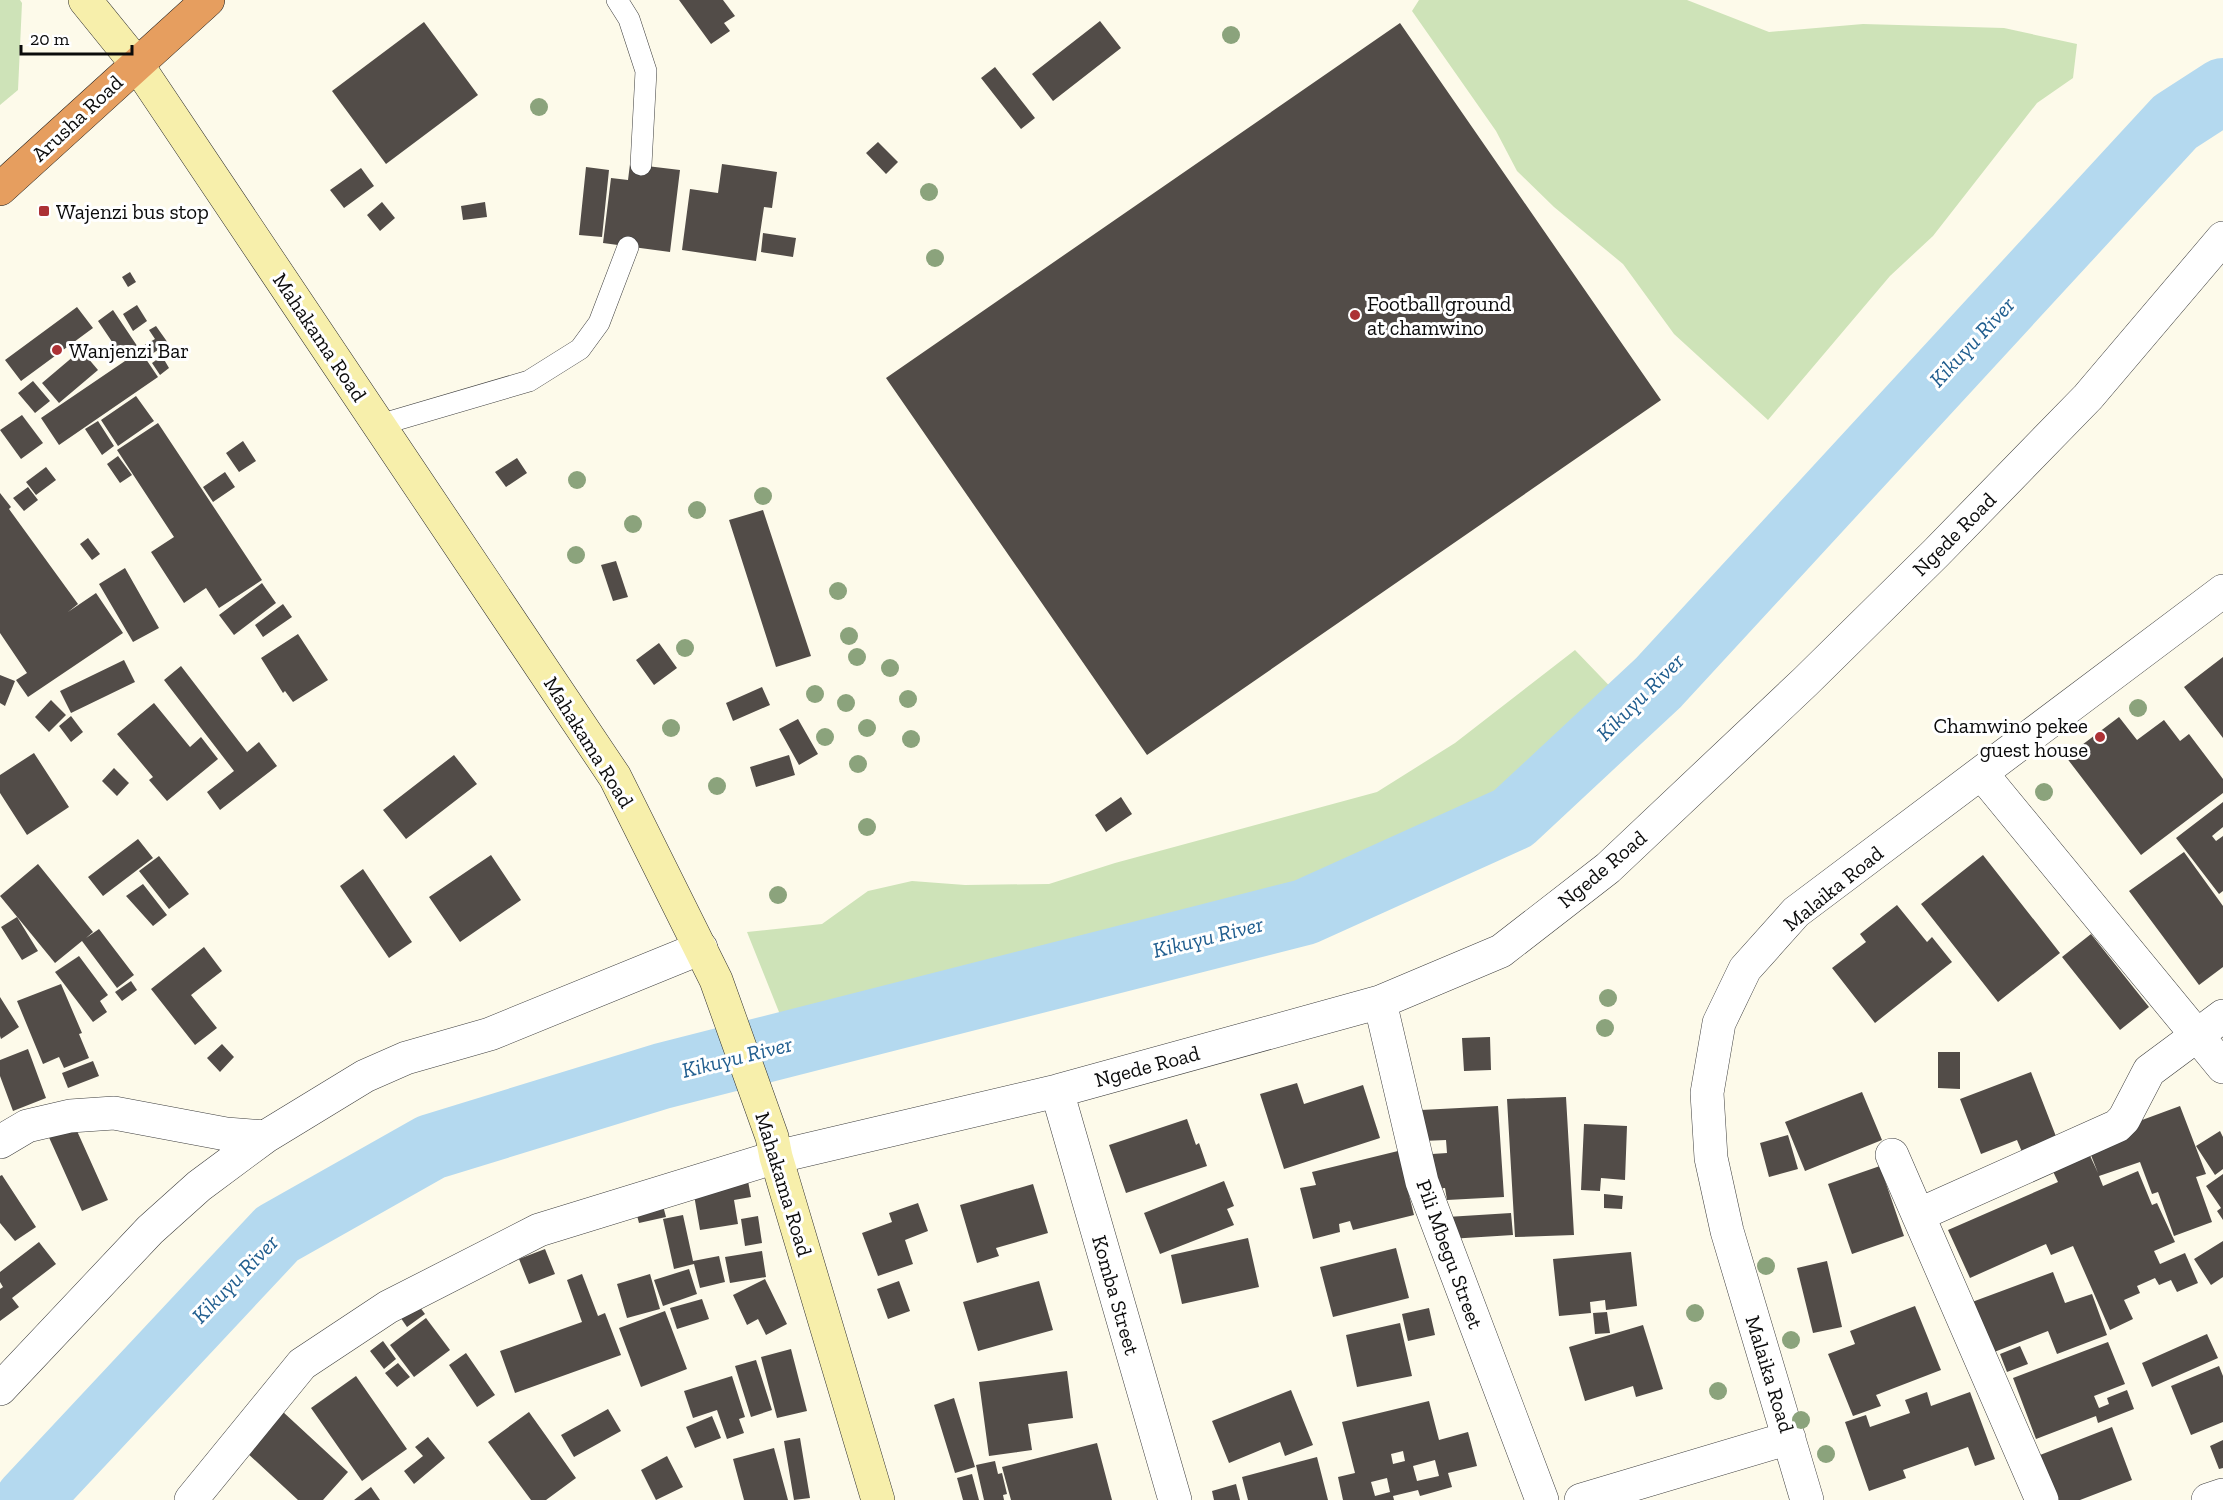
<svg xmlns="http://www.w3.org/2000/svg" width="2223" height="1500" font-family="'Zilla Slab',serif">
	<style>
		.green { fill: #cee3b8 }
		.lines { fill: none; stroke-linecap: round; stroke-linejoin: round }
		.river { stroke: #b4d9ef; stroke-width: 66 }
		.building { fill: #524c48; fill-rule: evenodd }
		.lane-casing { stroke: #3e3e3e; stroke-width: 22 }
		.street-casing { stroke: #3e3e3e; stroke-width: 34 }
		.secondary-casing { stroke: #2d2d2d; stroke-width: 34 }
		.highway-casing { stroke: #1c1c1c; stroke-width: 34 }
		.lane { stroke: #fff; stroke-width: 21 }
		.street { stroke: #fff; stroke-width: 33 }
		.secondary { stroke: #f7efab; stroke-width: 33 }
		.highway { stroke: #e69e5f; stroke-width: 33 }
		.tree { fill: #8ba37c }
		.poi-dot { fill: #ac3135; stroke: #fff; stroke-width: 2 }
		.labels { text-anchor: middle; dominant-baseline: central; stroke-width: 6; stroke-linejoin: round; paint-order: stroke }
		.street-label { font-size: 21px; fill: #0b0b0b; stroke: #fff }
		.poi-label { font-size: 21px; fill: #0b0b0b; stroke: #fff; text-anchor: start }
		.water-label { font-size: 22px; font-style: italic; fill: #215e8f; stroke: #fff }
	</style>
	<rect width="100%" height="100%" fill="#fdfaea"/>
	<path class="green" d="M0,0H20L22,3L18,90L0,105Z
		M1419,0H1687L1769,32L1863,24L2004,28L2077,44L2073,78L2037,103L1933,236L1890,276L1768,420L1674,334L1623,264L1554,207L1517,171L1496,131L1412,11Z
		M1575,650L1624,701L1536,778L1481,821L1371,866L1236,918L1048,964L783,1022L747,932L822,924L868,891L912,881L965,885L1049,884L1115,863L1377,792L1455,743Z"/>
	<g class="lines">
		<path class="river" d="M28,1500L277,1234L431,1147L662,1076L1305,912L1513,818L1658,683L2175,122L2223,91"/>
	</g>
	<path class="building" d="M679,0H723L735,16L724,23L730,31L711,44Z
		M1100,21L1121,48L1053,101L1032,74Z
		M424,22L478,95L386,164L332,91Z
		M1400,23L1661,400L1147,755L886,378Z
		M995,67L1035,118L1021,129L981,78Z
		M878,142L898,162L886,174L866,153Z
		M630,164L680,170L670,252L603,243L611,178L628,180Z
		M722,164L777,172L772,208L764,207L756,261L682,250L690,189L718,193Z
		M586,167L609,170L602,237L579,235Z
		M361,168L374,186L344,208L330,190Z
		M382,202L395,218L380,231L367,215Z
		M485,202L487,217L463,220L461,206Z
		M763,233L796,238L793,257L761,252Z
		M130,272L136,282L128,287L122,277Z
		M137,305L147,321L133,331L123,314Z
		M77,307L93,328L21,381L5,360Z
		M113,310L158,377L59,445L41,418L125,361L98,321Z
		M156,326L168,343L149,356L143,346L155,339L149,330Z
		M81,350L98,370L59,403L42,383Z
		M162,356L169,368L160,375L152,363Z
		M33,381L50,401L35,413L18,393Z
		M136,396L154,421L118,446L101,420Z
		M22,415L43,443L21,459L0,430Z
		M98,421L114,446L102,455L85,429Z
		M158,423L262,580L219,608L206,588L184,603L151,552L174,537L117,450Z
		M243,441L256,461L239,472L226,453Z
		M118,456L132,475L120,483L107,464Z
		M517,458L527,473L506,487L495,472Z
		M46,467L56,480L36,495L26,482Z
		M225,472L235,487L213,502L203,487Z
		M28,487L38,500L24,511L13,498Z
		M0,493L11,507L9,509L78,604L68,612L96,593L123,633L28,697L16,680L27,673L0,633Z
		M763,510L811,656L776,667L729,520Z
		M88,538L100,554L92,560L80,544Z
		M616,561L628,597L613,601L601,565Z
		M125,568L159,628L133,642L99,584Z
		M262,583L276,603L234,635L219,615Z
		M283,604L292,617L263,637L255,625Z
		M298,634L328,680L293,702L285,691L283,693L261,658Z
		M659,643L677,668L654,685L636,660Z
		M2223,657V738L2184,687Z
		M124,660L135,682L71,713L60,691Z
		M181,666L247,752L259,742L277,766L220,810L207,792L234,771L164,680Z
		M0,675L15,681L5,706L0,703Z
		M762,687L770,705L733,721L726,703Z
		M51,700L66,715L49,732L35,717Z
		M154,703L190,747L201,737L218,759L167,801L149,780L153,777L117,734Z
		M71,716L83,732L71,742L59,726Z
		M2119,717L2137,740L2164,720L2180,741L2189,734L2223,779V793L2141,855L2066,757Z
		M798,719L818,754L799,765L779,729Z
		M34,753L69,807L27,835L0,793V775Z
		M454,755L477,784L406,839L383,810Z
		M789,755L795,775L756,787L750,767Z
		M114,768L129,783L117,796L102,781Z
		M1121,797L1132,814L1106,832L1095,815Z
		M2223,802V827L2212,836L2216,841L2223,836V891L2219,894L2176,838Z
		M138,839L153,858L103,896L88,877Z
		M2184,852L2223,906V967L2199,985L2129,891Z
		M491,855L521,900L460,942L429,897Z
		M1983,855L2060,953L1998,1002L1921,904Z
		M159,856L189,894L169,909L139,871Z
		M38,864L93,932L86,938L99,929L134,975L117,988L82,941L55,963L0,896Z
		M363,869L412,942L389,958L340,886Z
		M143,884L167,915L153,926L126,896Z
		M1897,905L1927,942L1932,937L1952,962L1875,1023L1832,968L1866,942L1860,934Z
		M17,917L38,951L22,960L1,927Z
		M2091,934L2149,1007L2120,1030L2062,957Z
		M204,947L222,971L191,995L217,1028L195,1045L151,989Z
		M79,956L108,995L100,1001L107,1012L93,1022L55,972Z
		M131,981L137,990L122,1001L115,992Z
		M61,984L82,1033L79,1034L89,1058L64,1068L59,1057L43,1064L17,1001Z
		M0,997L19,1027L1,1039L0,1036Z
		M1490,1037L1491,1070L1464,1071L1462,1038Z
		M222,1044L234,1057L220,1072L207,1058Z
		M28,1049L46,1098L13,1111L0,1076V1060Z
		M1938,1052H1960V1089L1938,1088Z
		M93,1061L99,1076L68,1088L62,1073Z
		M2031,1072L2057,1139L2022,1152L2017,1140L1981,1154L1960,1099Z
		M1297,1083L1304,1104L1363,1085L1380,1138L1284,1169L1260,1094Z
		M1862,1092L1882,1140L1805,1171L1785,1122Z
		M1566,1097L1574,1235L1515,1237L1507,1099Z
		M1498,1106L1504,1197L1447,1200L1445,1188L1434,1189L1432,1154L1447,1153L1446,1140L1423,1141L1421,1110Z
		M2180,1106L2206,1174L2196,1177L2212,1222L2174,1236L2158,1192L2152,1194L2140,1162L2099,1176L2103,1186L2138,1171L2152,1205L2157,1203L2175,1242L2154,1251L2160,1264L2185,1253L2198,1283L2177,1292L2171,1280L2159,1285L2155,1278L2137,1286L2140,1293L2124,1300L2133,1319L2110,1330L2073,1246L2051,1255L2046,1244L1970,1278L1948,1230L2058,1182L2049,1163L2086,1147L2098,1173L2087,1145L2115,1130Z
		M1187,1119L1196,1145L1199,1143L1207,1166L1126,1193L1109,1145Z
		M73,1122L108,1200L82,1211L47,1133Z
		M1584,1124L1627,1126L1625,1180L1601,1178L1600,1191L1581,1190Z
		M2220,1131L2223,1137V1169L2215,1175L2196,1146Z
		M1788,1135L1798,1169L1769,1177L1760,1143Z
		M1398,1151L1414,1215L1353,1230L1350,1221L1339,1224L1340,1232L1313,1239L1300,1188L1316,1185L1312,1172Z
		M1880,1166L1904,1236L1852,1254L1828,1184Z
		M2223,1174V1220L2217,1211L2221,1208L2206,1186Z
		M2,1175L36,1227L15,1241L0,1223V1176Z
		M748,1181L751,1197L734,1200L738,1224L700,1230L693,1189Z
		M1224,1181L1234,1206L1227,1209L1234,1225L1160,1254L1144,1213Z
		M1033,1184L1048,1233L996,1248L999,1256L977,1263L960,1205Z
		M1604,1194L1623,1196L1622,1209L1604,1208Z
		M662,1202L666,1217L639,1223L635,1208Z
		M918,1203L928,1231L905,1240L913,1264L878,1276L862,1233L892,1222L889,1213Z
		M1511,1213L1513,1235L1449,1239L1447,1217Z
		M683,1215L693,1261L719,1256L725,1282L700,1288L694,1264L674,1269L663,1219Z
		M758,1216L762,1243L745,1246L741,1219Z
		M1248,1238L1259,1287L1182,1304L1171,1255Z
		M2223,1241V1277L2211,1285L2194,1259Z
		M39,1242L56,1264L12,1298L19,1307L0,1321V1289L3,1287L0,1282V1272Z
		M1396,1248L1409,1298L1333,1317L1320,1267Z
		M545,1249L555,1274L529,1284L519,1259Z
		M762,1251L766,1277L730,1283L725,1257Z
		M1631,1252L1637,1306L1606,1310L1605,1300L1590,1302L1591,1313L1559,1316L1553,1259Z
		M1827,1261L1842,1327L1813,1333L1797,1268Z
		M689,1269L697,1294L663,1306L654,1280Z
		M2053,1272L2065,1303L2092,1294L2107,1335L2057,1354L2048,1331L1984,1356L1964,1305Z
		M582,1274L598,1316L605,1313L621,1355L515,1393L500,1351L582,1322L567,1280Z
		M650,1274L660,1309L627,1318L617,1284Z
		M765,1279L787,1324L766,1335L758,1319L747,1325L733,1295Z
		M899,1281L910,1311L888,1319L877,1289Z
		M1039,1281L1053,1330L978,1351L963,1302Z
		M414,1299L425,1314L407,1327L396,1311Z
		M702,1299L709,1319L677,1329L670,1308Z
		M1915,1306L1941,1370L1876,1395L1881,1406L1853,1416L1828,1354L1855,1344L1850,1331Z
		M1429,1308L1435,1335L1408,1341L1402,1314Z
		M665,1311L687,1369L641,1387L619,1328Z
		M1607,1312L1610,1333L1595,1334L1593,1313Z
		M426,1318L450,1350L414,1377L390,1345Z
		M1400,1323L1412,1376L1357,1387L1346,1335Z
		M1643,1325L1663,1389L1636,1397L1633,1386L1585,1401L1569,1347Z
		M2207,1334L2218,1358L2152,1387L2142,1363Z
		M383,1341L396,1359L384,1369L370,1351Z
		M2108,1342L2125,1384L2094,1396L2099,1408L2109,1404L2107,1398L2127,1390L2134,1409L2098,1423L2096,1416L2036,1439L2013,1378Z
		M2020,1346L2028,1364L2007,1372L2000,1354Z
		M791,1349L807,1411L777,1418L761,1357Z
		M466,1353L495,1395L477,1407L449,1365Z
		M756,1360L772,1410L751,1417L735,1366Z
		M398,1363L410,1377L397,1387L385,1373Z
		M2219,1366L2223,1376V1422L2191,1435L2171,1386Z
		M1067,1371L1073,1418L1028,1424L1032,1450L989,1456L979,1382Z
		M356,1376L407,1449L362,1481L311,1408Z
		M732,1376L745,1417L739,1419L744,1433L727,1439L717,1410L693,1418L684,1391Z
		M1291,1390L1313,1445L1285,1456L1280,1442L1229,1463L1212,1421Z
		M1927,1392L1931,1406L1970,1392L1995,1459L1975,1466L1968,1447L1903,1470L1906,1478L1869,1491L1845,1422L1866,1415L1870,1427L1910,1413L1905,1400Z
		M954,1398L975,1467L955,1473L934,1405Z
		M1429,1401L1439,1440L1468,1432L1477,1466L1448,1473L1452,1487L1420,1496L1418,1490L1393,1496L1394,1500H1343L1338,1477L1355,1473L1342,1422ZM1403,1451L1405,1461L1393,1464L1391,1454ZM1435,1460L1439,1476L1417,1481L1413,1466ZM1387,1478L1390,1492L1375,1496L1371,1482Z
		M608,1409L621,1431L574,1457L561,1435Z
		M282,1411L348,1472L323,1500H298L245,1451Z
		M529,1412L576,1478L546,1500H531L488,1442Z
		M712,1416L721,1438L695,1448L686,1427Z
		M2112,1427L2132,1480L2080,1500H2057L2040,1455Z
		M428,1437L445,1458L414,1484L404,1471L423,1456L415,1447Z
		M800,1438L810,1498L794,1500L784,1441Z
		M2223,1440V1468L2219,1469L2210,1446Z
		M1097,1443L1112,1500H1011L1002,1467Z
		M774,1448L788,1500H744L733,1459Z
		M667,1456L683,1487L656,1500L641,1470Z
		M1317,1457L1328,1500H1248L1242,1477Z
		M995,1461L998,1474L1002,1473L1007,1494L1003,1495L1004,1500H984L976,1465Z
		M972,1474L979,1500H963L957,1478Z
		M1236,1484L1240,1500H1214L1212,1491Z
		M371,1487L380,1500H354Z"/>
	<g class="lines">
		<g class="lane-casing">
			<path id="lane" d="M617,0L629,19L646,71L641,165
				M379,425L529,381L580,349L599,323L628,247"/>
		</g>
		<g class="street-casing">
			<path id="street" d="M1982,774L2223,1067
				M1380,1002L1422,1182L1542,1500
				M1057,1091L1175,1500
				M0,1142L27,1126L70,1116L114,1113L226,1134L265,1137
				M1892,1155L2042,1500
				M1918,1215L2117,1126L2124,1119L2149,1071L2223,1016
				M0,1389L150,1230L199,1186L265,1137L365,1076L406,1058L490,1034L701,948
				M191,1500L302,1364L388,1307L539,1230L776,1157L1057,1091L1380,1002L1501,951L1608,868L1805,682L1936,553L2088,397L2223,238
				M1581,1500L1789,1438
				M1807,1500L1727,1231L1711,1158L1707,1093L1719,1023L1745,969L1796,912L2223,591
				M2208,1500L2223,1495"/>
		</g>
		<g class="secondary-casing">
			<path id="secondary" d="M85,0L136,63L615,777L716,980L772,1137L776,1157L878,1500"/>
		</g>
		<g class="highway-casing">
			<path id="highway" d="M0,189L208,0"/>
		</g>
		<use href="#lane" class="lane"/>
		<use href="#street" class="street"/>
		<use href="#secondary" class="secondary"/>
		<use href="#highway" class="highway"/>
	</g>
	<g class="tree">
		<circle cx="1231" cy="35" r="9"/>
		<circle cx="539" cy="107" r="9"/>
		<circle cx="929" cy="192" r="9"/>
		<circle cx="935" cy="258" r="9"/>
		<circle cx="577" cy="480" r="9"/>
		<circle cx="763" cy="496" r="9"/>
		<circle cx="697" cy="510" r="9"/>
		<circle cx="633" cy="524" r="9"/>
		<circle cx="576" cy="555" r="9"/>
		<circle cx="838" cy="591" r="9"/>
		<circle cx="849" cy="636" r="9"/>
		<circle cx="685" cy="648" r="9"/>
		<circle cx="857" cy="657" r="9"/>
		<circle cx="890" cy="668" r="9"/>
		<circle cx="815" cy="694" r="9"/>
		<circle cx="908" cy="699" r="9"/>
		<circle cx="846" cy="703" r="9"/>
		<circle cx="2138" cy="708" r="9"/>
		<circle cx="671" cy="728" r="9"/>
		<circle cx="867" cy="728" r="9"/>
		<circle cx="825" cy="737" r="9"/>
		<circle cx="911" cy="739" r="9"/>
		<circle cx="858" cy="764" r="9"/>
		<circle cx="717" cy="786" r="9"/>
		<circle cx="2044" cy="792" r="9"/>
		<circle cx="867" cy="827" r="9"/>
		<circle cx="778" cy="895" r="9"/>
		<circle cx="1608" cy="998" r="9"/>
		<circle cx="1605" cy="1028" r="9"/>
		<circle cx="1766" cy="1266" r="9"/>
		<circle cx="1695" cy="1313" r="9"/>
		<circle cx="1791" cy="1340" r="9"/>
		<circle cx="1718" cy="1391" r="9"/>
		<circle cx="1801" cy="1420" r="9"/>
		<circle cx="1826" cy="1454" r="9"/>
	</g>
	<g class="poi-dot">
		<rect x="38" y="205" width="12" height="12" rx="3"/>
		<circle cx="1355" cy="315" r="6"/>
		<circle cx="57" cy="350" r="6"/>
		<circle cx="2100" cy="737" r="6"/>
	</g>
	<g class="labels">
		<g class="street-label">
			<text transform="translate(77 118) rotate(-43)">Arusha Road</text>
			<text transform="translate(320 337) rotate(56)">Mahakama Road</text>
			<text transform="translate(1954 534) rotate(-45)">Ngede Road</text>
			<text transform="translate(589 742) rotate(58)">Mahakama Road</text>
			<text transform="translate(1602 869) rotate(-40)">Ngede Road</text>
			<text transform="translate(1833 888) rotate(-39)">Malaika Road</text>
			<text transform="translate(1147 1066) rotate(-15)">Ngede Road</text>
			<text transform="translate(784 1184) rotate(73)">Mahakama Road</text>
			<text transform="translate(1450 1254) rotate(70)">Pili Mbegu Street</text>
			<text transform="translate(1116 1295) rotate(74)">Komba Street</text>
			<text transform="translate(1770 1374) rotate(73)">Malaika Road</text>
		</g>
		<g class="poi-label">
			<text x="56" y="211">Wajenzi bus stop</text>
			<text x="1367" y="303">Football ground<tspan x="1367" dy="24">at chamwino</tspan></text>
			<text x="69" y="350">Wanjenzi Bar</text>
			<text x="2088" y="725" text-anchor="end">Chamwino pekee<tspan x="2088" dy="24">guest house</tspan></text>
		</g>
		<g class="water-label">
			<text transform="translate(1972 342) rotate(-47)">Kikuyu River</text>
			<text transform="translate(1640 697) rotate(-45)">Kikuyu River</text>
			<text transform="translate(1208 937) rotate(-14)">Kikuyu River</text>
			<text transform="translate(737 1057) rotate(-14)">Kikuyu River</text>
			<text transform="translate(235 1279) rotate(-46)">Kikuyu River</text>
		</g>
	</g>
	<path d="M21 45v9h111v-9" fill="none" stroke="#0b0b0b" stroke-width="3"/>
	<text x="30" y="45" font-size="18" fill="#0b0b0b" stroke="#ffffff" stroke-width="4.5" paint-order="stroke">20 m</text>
</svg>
